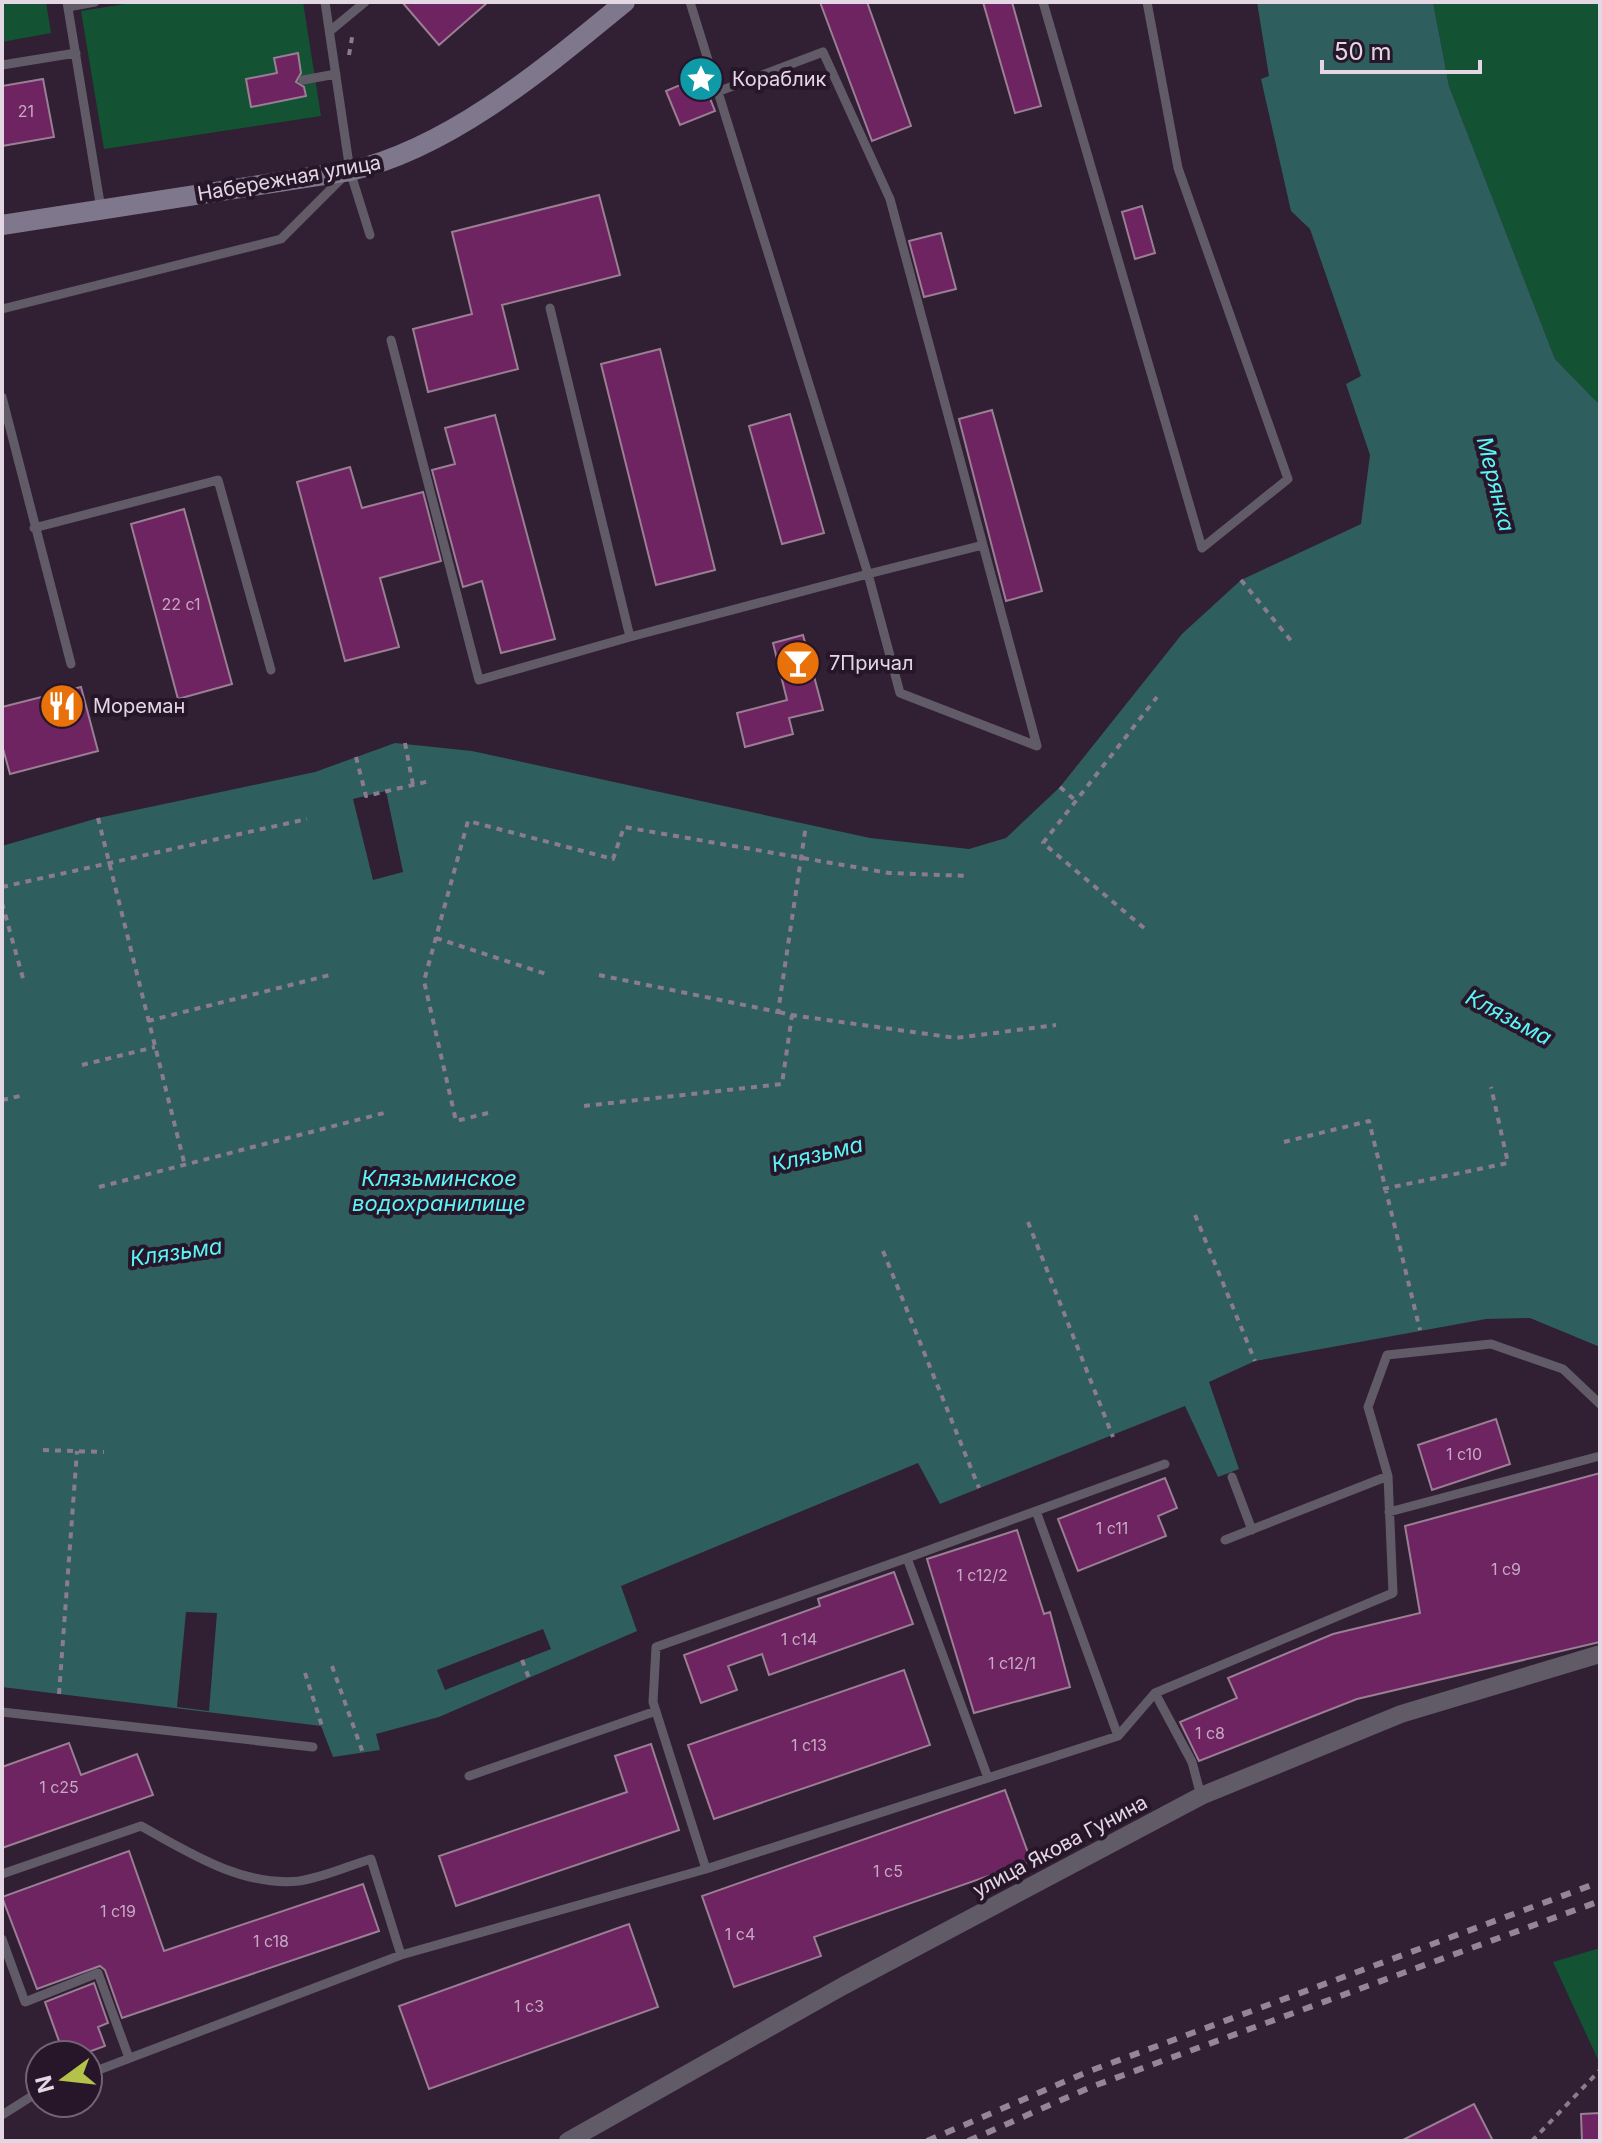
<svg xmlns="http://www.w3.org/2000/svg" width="1602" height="2143" font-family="Inter,sans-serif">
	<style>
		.green { fill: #135233 }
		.water { fill: #2e5e5e }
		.pier { fill: #311f34 }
		.building { fill: #6d2461; stroke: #9a7e93; stroke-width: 2 }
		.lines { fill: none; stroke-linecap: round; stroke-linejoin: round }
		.path { stroke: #8b7c8d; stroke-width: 4; stroke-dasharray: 6 6; stroke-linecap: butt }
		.lane { stroke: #605b67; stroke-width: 9 }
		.street { stroke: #605b67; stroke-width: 18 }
		.secondary { stroke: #7f778b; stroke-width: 20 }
		.rail { stroke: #948696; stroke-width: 6; stroke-dasharray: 10 10; stroke-linecap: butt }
		.labels { text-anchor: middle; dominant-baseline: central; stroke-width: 8; stroke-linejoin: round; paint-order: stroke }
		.number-label { font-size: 16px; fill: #c6aac3 }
		.poi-label { font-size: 20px; fill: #e3d7e4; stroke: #27162a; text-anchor: start }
		.street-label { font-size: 20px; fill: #e3d7e4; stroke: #27162a }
		.water-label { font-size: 22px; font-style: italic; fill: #5cf5f6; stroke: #27162a }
	</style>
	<rect width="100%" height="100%" fill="#311f34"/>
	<path class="green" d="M2,2H46L51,33L2,42Z
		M137,2H303L321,116L104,149L81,11Z
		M1433,2H1600V405L1555,359L1449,86Z
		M1600,1948V2064L1553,1962Z"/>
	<path class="water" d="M1257,2H1433L1449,86L1555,359L1600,405V1347L1530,1318L1486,1319L1255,1361L1209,1382L1239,1469L1218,1477L1185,1406L940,1504L918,1463L621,1586L637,1631L439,1717L376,1734L380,1750L333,1757L321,1726L2,1687V846L98,818L315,772L395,743L472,751L870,838L969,849L1006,838L1060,787L1182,634L1241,580L1361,524L1370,455L1346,384L1361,376L1310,229L1291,211L1261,79L1269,76Z"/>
	<path class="pier" d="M386,791L403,872L373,880L353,799Z
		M186,1612L217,1613L209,1711L177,1707Z
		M543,1629L551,1649L445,1690L437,1670Z"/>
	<path class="building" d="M402,2H488L439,45Z
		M820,2H867L911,126L872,141Z
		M983,2H1012L1041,106L1015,113Z
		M298,53L301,73L296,82L304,87L306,96L251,107L246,79L277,73L274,58Z
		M701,76L715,111L680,125L666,91Z
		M43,79L54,137L2,146V86Z
		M599,195L620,275L502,305L518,369L428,392L413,329L472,314L452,232Z
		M1142,206L1155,253L1135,259L1122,212Z
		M941,233L956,289L924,297L909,241Z
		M660,349L715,570L656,585L601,364Z
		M992,410L1042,591L1006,601L959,419Z
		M790,414L824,533L782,544L749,426Z
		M495,415L555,639L501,653L482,581L463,587L432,470L455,464L445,428Z
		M350,467L362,508L423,492L441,561L380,578L399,647L345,661L297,482Z
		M184,509L232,684L178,699L131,524Z
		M803,635L823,710L789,718L793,734L745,747L737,713L787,700L773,643Z
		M81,687L98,751L10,774L2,745V707Z
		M1496,1419L1510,1464L1432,1490L1418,1445Z
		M1600,1473V1642L1357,1699L1199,1761L1180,1722L1237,1698L1228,1678L1333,1634L1420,1613L1405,1526Z
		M1165,1478L1177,1508L1158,1516L1166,1536L1078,1571L1058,1519Z
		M1017,1530L1044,1614L1050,1612L1070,1687L974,1713L927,1559Z
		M894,1572L913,1624L769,1675L762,1654L728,1666L737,1690L701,1703L684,1655L820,1606L818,1599Z
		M904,1670L930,1745L714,1819L688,1745Z
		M69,1743L81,1775L137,1754L153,1795L2,1848V1767Z
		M651,1744L679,1830L456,1906L439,1856L627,1792L615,1756Z
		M1005,1790L1031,1861L814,1937L821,1956L734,1987L702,1896Z
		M129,1851L164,1951L363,1884L379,1931L122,2018L105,1970L100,1966L37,1989L2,1897Z
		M629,1924L658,2007L429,2089L399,2006Z
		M94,1983L108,2023L98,2027L105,2046L80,2055H64L45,2002Z
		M1474,2104L1493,2141H1401Z
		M1600,2113V2141H1582L1581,2114Z"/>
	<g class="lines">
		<path class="path" d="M349,55L353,32
			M1241,580L1293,643
			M405,743L413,785
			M356,757L366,796L430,781
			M1060,787L1076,801
			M98,818L185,1166
			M2,887L307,819
			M2,903L24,982
			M1144,928L1043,843L1157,697
			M436,938L549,975
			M2,962V969
			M599,975L778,1012L806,825
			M791,1015L956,1038L1056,1025
			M148,1021L334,974
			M82,1065L155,1047
			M2,1100L20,1096
			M584,1106L782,1084L792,1015L778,1012
			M488,1113L456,1121L424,981L468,821L613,859L624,827L889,873L969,876
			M1284,1142L1369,1121L1420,1330
			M99,1187L384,1113
			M1383,1189L1508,1163L1491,1087
			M1195,1215L1255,1361
			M1028,1222L1113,1437
			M883,1251L979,1488
			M43,1450L104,1452
			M522,1660L529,1678
			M332,1666L363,1753
			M305,1673L322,1726
			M59,1694L77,1451
			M1532,2141L1600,2070"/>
		<path class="lane" d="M67,2L101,209
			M325,2L350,171L370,235
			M1043,2L1202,548L1288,479L1178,168L1147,2
			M68,7L95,2
			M330,31L365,2
			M2,65L76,53
			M303,80L336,74
			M717,92L823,52L890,199L1037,746L900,693L868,574L983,545
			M550,308L630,637L868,574L690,2
			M2,309L281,239L344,176
			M391,340L479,680L630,637
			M2,397L71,664
			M34,528L218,480L271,670
			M1232,1477L1252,1530
			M1036,1511L1118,1736
			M1389,1512L1600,1456
			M1225,1540L1388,1476
			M907,1558L1165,1464
			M1155,1693L1192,1762L1201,1796
			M2,1712L313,1747
			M469,1776L656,1711
			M706,1869L653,1702L656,1647L907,1558L988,1778
			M2,1874L141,1826C188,1852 242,1887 299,1881C322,1878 348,1866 371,1859L401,1955
			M2,1939L25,2002L98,1973L129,2058
			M88,2074L401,1955L706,1869L1118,1736L1155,1693L1393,1593L1388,1476L1368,1407L1387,1355L1491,1344L1563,1369L1600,1404
			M2,2115L40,2091"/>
		<path class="street" d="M568,2141L843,1986L1201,1796L1401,1714L1600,1654"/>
		<path class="secondary" d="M2,225L350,171C451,148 547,66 625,2"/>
		<path class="rail" d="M927,2141L1087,2072L1600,1882
			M968,2141L1091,2087L1600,1901"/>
	</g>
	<defs>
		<g id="sight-disc" transform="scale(2.3)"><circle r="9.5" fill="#0f9aa8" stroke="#27162a"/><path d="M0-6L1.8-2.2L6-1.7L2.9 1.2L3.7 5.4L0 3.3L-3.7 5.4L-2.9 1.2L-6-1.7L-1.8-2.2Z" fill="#fff"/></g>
		<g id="bar-disc" transform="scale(2.3)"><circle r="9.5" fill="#e8710a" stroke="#27162a"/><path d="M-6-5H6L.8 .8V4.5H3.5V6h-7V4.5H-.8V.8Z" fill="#fff"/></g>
		<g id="restaurant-disc" transform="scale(2.3)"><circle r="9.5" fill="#e8710a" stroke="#27162a"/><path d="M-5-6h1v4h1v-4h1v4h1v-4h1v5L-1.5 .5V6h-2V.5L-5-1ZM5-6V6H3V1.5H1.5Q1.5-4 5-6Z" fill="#fff"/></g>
	</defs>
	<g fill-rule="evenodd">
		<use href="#sight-disc" x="701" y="79"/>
		<use href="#bar-disc" x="798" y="663"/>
		<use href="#restaurant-disc" x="62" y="706"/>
	</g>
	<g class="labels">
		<g class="number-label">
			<text x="26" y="111">21</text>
			<text x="181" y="604">22 с1</text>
			<text x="1464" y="1454">1 с10</text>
			<text x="1112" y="1528">1 с11</text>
			<text x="1506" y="1569">1 с9</text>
			<text x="982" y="1575">1 с12/2</text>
			<text x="799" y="1639">1 с14</text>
			<text x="1012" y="1663">1 с12/1</text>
			<text x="1210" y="1733">1 с8</text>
			<text x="809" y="1745">1 с13</text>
			<text x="59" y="1787">1 с25</text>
			<text x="888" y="1871">1 с5</text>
			<text x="118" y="1911">1 с19</text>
			<text x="740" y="1934">1 с4</text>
			<text x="271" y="1941">1 с18</text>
			<text x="529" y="2006">1 с3</text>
		</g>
		<g class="poi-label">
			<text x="732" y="79">Кораблик</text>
			<text x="829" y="663">7Причал</text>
			<text x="93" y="706">Мореман</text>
		</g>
		<g class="street-label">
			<text transform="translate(289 178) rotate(-10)">Набережная улица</text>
			<text transform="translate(1060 1846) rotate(-28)">улица Якова Гунина</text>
		</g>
		<g class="water-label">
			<text transform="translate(1496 484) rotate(76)">Мерянка</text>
			<text transform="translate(1509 1017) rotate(28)">Клязьма</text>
			<text transform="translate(817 1154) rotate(-13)">Клязьма</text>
			<text x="439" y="1178">Клязьминское<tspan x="439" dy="25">водохранилище</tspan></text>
			<text transform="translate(176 1252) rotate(-8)">Клязьма</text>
		</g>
	</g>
	<rect width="1602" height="2143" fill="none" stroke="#e3d7e4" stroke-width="8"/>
	<g transform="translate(64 2079) rotate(255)"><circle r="38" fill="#27162a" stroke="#726374" stroke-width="2"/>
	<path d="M0-6L14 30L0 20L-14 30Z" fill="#b5c24a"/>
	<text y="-12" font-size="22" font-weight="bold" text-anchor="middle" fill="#e3d7e4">N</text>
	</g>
	<path d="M1322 60v12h158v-12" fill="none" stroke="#e3d7e4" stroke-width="4"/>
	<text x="1334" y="60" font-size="24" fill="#e3d7e4" stroke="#27162a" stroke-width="6" paint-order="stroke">50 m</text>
</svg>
